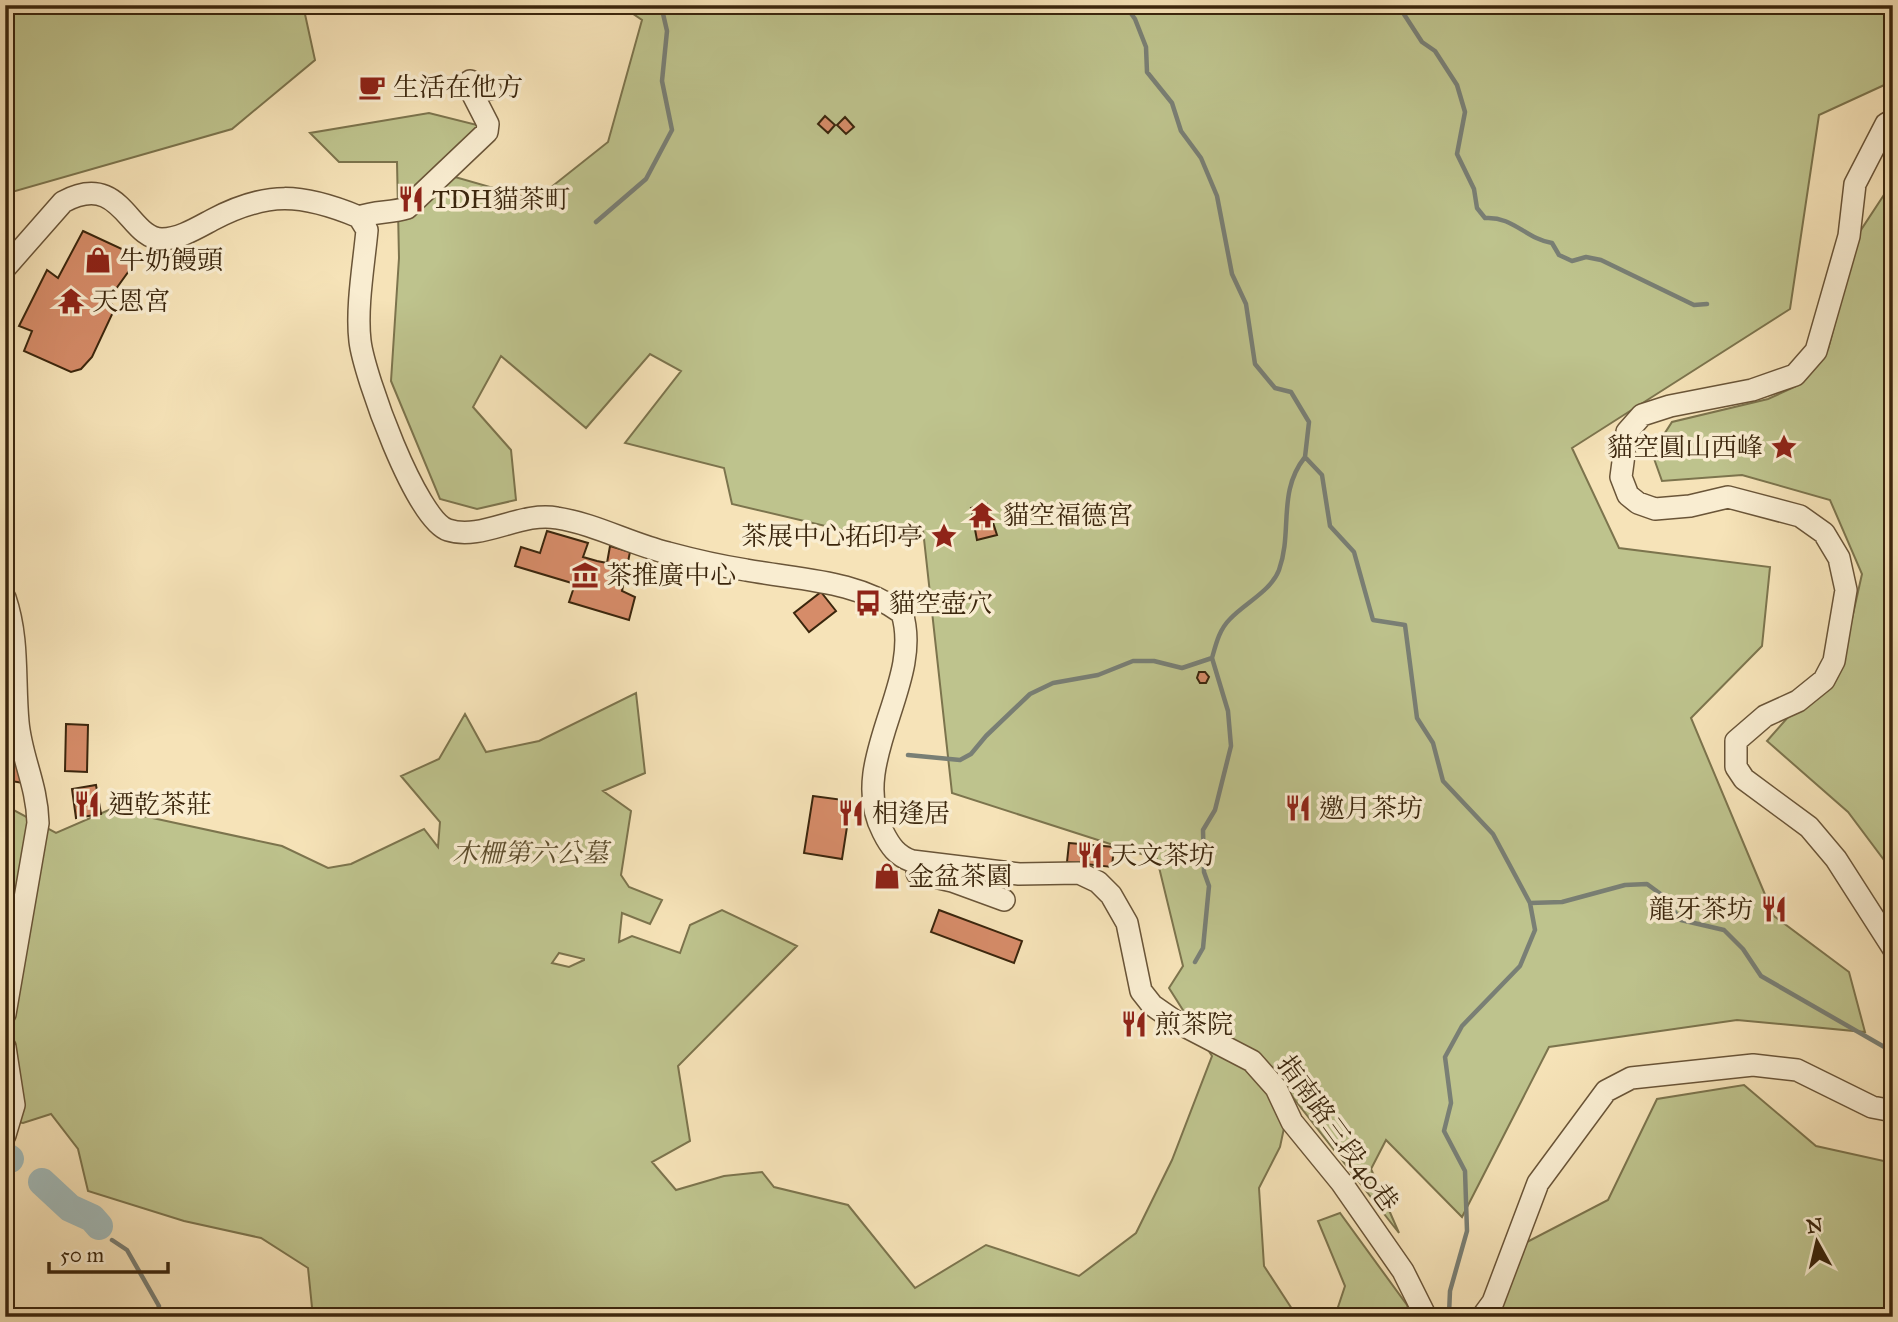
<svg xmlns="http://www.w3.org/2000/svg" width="1898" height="1322" font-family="'IM FELL Great Primer','Noto Serif TC',serif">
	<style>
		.green { fill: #bec38d; stroke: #7c744d; stroke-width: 2; fill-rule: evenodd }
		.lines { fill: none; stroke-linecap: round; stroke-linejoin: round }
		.stream { stroke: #797f75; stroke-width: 4.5 }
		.river { stroke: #a2bbba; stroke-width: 28 }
		.building { fill: #d68c69; stroke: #3b260d; stroke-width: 2 }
		.minor-casing { stroke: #6a5538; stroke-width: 24 }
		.minor { stroke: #f9edd1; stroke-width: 21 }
		.labels { text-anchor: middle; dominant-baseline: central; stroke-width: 7; stroke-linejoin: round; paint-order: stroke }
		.poi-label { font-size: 26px; fill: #3b260d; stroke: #f9edd1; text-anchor: start }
		.park-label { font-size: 26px; font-style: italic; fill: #5c4d2d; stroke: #f9edd1 }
		.street-label { font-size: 26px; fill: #3b260d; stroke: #f9edd1 }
	</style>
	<rect width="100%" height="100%" fill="#f6e3b8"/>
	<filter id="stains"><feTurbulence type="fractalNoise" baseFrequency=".00286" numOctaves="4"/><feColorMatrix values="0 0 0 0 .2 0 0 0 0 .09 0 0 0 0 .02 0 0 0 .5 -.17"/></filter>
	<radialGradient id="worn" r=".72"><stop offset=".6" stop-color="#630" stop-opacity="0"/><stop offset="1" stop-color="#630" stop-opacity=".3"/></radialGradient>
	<path class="green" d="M5,5H303L315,60L232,129L5,194Z
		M620,5H1893V81L1819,115L1790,309L1572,448L1619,548L1770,567L1762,646L1691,718L1774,916L1849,972L1865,1032L1737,1020L1549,1047L1462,1217L1386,1140L1371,1169L1399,1233L1291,1095L1280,1147L1259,1188L1264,1266L1294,1312L1337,1310L1345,1286L1318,1221L1340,1213L1407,1305L1412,1317H313L308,1268L261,1238L184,1221L88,1191L78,1149L51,1114L23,1123L5,1120V809L10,808L56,833L111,809L282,846L328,868L351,864L424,829L438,847L440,822L401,776L439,759L465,714L486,752L539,741L636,693L645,773L603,791L631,811L621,875L629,887L662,900L650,924L622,913L619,942L632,936L680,953L690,925L722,910L797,946L678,1066L690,1141L652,1162L676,1190L724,1176L762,1172L774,1187L848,1205L915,1288L986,1245L1079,1276L1136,1233L1172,1160L1212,1056L1169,988L1183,966L1157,859L952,793L923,530L855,533L732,504L724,468L625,443L681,371L650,354L586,428L501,356L473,407L511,450L516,500L477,509L440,499L391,381L399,258L397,162H339L310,133L429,113L485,127L441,173L535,200L608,142L642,20ZM559,953L584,959V960L569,967L552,963Z
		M1893,181V872L1848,812L1767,741L1844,654L1862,574L1830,500L1742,475L1662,481L1652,453L1672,422L1768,399L1801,384L1828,349L1859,233Z
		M1744,1085L1816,1146L1893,1163V1317H1496L1525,1243L1608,1200L1657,1099Z"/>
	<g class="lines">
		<path class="stream" d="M1125,5L1135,19L1146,47L1147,72L1172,103L1181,131L1201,158L1217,196L1232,274L1246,304L1255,364L1275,388L1291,392L1309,422L1305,457L1322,475L1330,526L1354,552L1373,620L1405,625L1417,718L1433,743L1443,781L1493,834L1530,903L1535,930L1520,966L1462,1026L1445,1057L1451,1103L1444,1131L1465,1171L1467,1231L1450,1291L1449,1314
			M1398,5L1422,42L1435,51L1457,85L1465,112L1457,154L1474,189L1477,208L1485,218C1513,216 1526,239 1552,243L1559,255L1572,261L1586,257L1601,260L1694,305L1707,304
			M596,222L646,179L672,130L662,81L667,31L661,5
			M908,755L960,760L971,754L986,736L1030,694L1053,683L1098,675L1133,661H1154L1182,668L1212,658C1216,644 1219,630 1230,619C1245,603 1271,591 1279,570C1293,531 1277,492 1305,457
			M1530,903L1562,902L1625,885L1647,884L1662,895L1681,920L1724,930L1743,949L1761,976L1893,1052
			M1195,962L1203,948L1209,886L1204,872L1203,830L1215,810L1231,746L1228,711L1212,658
			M112,1240L127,1250L159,1306L155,1317"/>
		<path class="river" d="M7,1157L10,1159
			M42,1182L70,1208L92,1218L99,1226"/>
	</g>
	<path class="building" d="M825,116L835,125L828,133L818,124Z
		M845,117L854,127L846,134L837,125Z
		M83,231L139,257L108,300L115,308L92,357L81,369L71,372L24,351L32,331L19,326L47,270L58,278Z
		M987,504L997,535L977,540L971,508Z
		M547,531L588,543L583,557L597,561L607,563L610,546L630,552L622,591L635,597L629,620L569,602L575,584L515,566L521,547L540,553Z
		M821,592L836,611L809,632L794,613Z
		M1199,672H1205L1209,677L1206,683H1200L1197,678Z
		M66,724L88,725L87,772L65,771Z
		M18,735L29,784L5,780V737Z
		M96,785L101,814L76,818L72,789Z
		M813,796L851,801L842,859L804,853Z
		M1069,843L1114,847L1112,867L1067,862Z
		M939,910L1022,941L1014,963L931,932Z"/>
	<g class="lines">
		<g class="minor-casing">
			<path id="minor" d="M1893,120L1886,124L1855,184L1849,236L1816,351L1795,375L1752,390L1670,406L1642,415L1627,432L1621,477L1628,495L1638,503L1655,509L1690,506L1728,497L1800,516L1824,533L1839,558L1846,590L1834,661L1824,680L1798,701L1765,716L1736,741V767L1744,779L1809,827L1836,859L1893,948
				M359,217L367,230C364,263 356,308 360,341C364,375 416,520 448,530C482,541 521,511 557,518C595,524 631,544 668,553C694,560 720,566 746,570C800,580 857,580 902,613C924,683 846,762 883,832C890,846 897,856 912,861L1019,874L1079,873L1098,882L1111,895L1127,923L1141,991L1152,1005L1175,1021L1252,1061L1276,1088L1292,1122L1341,1182L1403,1271L1426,1317
				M359,217C375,211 391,213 407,208L487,132L488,124L468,85L470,81L490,89
				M5,268L63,202C122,170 128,239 162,239C179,239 197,228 212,220C267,191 301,193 359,217
				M5,598C19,639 14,679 18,722C21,757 37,784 38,823L5,1014
				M917,873L952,881L1004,900
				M5,1047L14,1105L5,1135
				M1482,1317L1493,1302L1538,1183L1606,1091L1631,1078L1753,1065L1797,1070L1872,1107L1893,1111"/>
		</g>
		<use href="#minor" class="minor"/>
	</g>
	<defs>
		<g id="cafe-bare" transform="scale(2.1)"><path d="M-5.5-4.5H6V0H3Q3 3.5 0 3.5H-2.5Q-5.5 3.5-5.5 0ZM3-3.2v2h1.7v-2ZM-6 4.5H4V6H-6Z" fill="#8f2418" stroke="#f9edd1" stroke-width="2.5" paint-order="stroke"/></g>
		<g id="restaurant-bare" transform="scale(2.1)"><path d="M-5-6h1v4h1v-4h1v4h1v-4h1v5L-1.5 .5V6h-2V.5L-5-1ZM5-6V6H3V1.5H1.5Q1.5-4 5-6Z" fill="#8f2418" stroke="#f9edd1" stroke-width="2.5" paint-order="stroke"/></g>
		<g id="shop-bare" transform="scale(2.1)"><path d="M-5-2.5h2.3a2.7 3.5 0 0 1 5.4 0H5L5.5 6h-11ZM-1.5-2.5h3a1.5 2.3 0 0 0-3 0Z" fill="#8f2418" stroke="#f9edd1" stroke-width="2.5" paint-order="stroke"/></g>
		<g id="temple-bare" transform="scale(2.1)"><path d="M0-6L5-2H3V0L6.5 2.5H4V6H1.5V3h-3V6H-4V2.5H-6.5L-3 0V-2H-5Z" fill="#8f2418" stroke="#f9edd1" stroke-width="2.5" paint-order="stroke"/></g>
		<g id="sight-bare" transform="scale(2.1)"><path d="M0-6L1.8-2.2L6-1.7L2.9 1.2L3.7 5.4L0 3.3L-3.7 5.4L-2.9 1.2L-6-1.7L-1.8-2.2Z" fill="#8f2418" stroke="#f9edd1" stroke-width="2.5" paint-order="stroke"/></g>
		<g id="museum-bare" transform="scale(2.1)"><path d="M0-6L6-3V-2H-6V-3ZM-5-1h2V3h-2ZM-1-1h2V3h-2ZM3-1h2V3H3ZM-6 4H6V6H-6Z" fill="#8f2418" stroke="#f9edd1" stroke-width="2.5" paint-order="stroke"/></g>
		<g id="bus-bare" transform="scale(2.1)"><path d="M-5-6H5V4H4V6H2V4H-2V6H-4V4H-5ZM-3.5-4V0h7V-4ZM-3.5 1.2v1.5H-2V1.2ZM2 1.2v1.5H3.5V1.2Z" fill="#8f2418" stroke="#f9edd1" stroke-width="2.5" paint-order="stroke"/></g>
	</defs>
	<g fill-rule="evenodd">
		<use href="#cafe-bare" x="372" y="87"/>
		<use href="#restaurant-bare" x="411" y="199"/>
		<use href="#shop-bare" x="98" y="260"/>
		<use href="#temple-bare" x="71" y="301"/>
		<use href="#sight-bare" x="1784" y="447"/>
		<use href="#temple-bare" x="982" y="515"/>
		<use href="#sight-bare" x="944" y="536"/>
		<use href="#museum-bare" x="585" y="575"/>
		<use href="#bus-bare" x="868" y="603"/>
		<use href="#restaurant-bare" x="87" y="804"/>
		<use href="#restaurant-bare" x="1298" y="808"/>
		<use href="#restaurant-bare" x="851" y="813"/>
		<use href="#restaurant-bare" x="1090" y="855"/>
		<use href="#shop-bare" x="887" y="876"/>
		<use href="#restaurant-bare" x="1774" y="909"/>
		<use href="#restaurant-bare" x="1134" y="1024"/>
	</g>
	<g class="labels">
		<g class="poi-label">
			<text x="393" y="87">生活在他方</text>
			<text x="432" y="199">TDH貓茶町</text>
			<text x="119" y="260">牛奶饅頭</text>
			<text x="92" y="301">天恩宮</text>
			<text x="1763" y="447" text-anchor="end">貓空圓山西峰</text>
			<text x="1003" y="515">貓空福德宮</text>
			<text x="923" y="536" text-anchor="end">茶展中心拓印亭</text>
			<text x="606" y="575">茶推廣中心</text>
			<text x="889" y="603">貓空壺穴</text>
			<text x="108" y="804">迺乾茶莊</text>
			<text x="1319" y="808">邀月茶坊</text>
			<text x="872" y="813">相逢居</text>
			<text x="1111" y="855">天文茶坊</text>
			<text x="908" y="876">金盆茶園</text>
			<text x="1753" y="909" text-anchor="end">龍牙茶坊</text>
			<text x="1155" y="1024">煎茶院</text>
		</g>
		<g class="park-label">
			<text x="530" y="853">木柵第六公墓</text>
		</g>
		<g class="street-label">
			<text transform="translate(1338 1133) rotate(54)">指南路三段40巷</text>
		</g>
	</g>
	<rect width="1898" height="1322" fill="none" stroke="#f6e3b8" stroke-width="28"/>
	<rect x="7" y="7" width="1884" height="1308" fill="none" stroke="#3b260d" stroke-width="3.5"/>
	<rect x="14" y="14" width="1870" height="1294" fill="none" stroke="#3b260d" stroke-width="2"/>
	<g transform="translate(1817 1242) rotate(352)" stroke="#f9edd1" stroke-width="5" paint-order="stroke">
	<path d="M0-5L12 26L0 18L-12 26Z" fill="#3b260d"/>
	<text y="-10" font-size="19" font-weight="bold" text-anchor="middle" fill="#3b260d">N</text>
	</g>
	<path d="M49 1262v10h119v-10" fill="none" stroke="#3b260d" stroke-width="3.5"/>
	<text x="60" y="1262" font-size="21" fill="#3b260d" stroke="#f9edd1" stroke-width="5" paint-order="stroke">50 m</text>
	<rect width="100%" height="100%" filter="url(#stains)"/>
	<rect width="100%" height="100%" fill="url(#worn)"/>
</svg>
